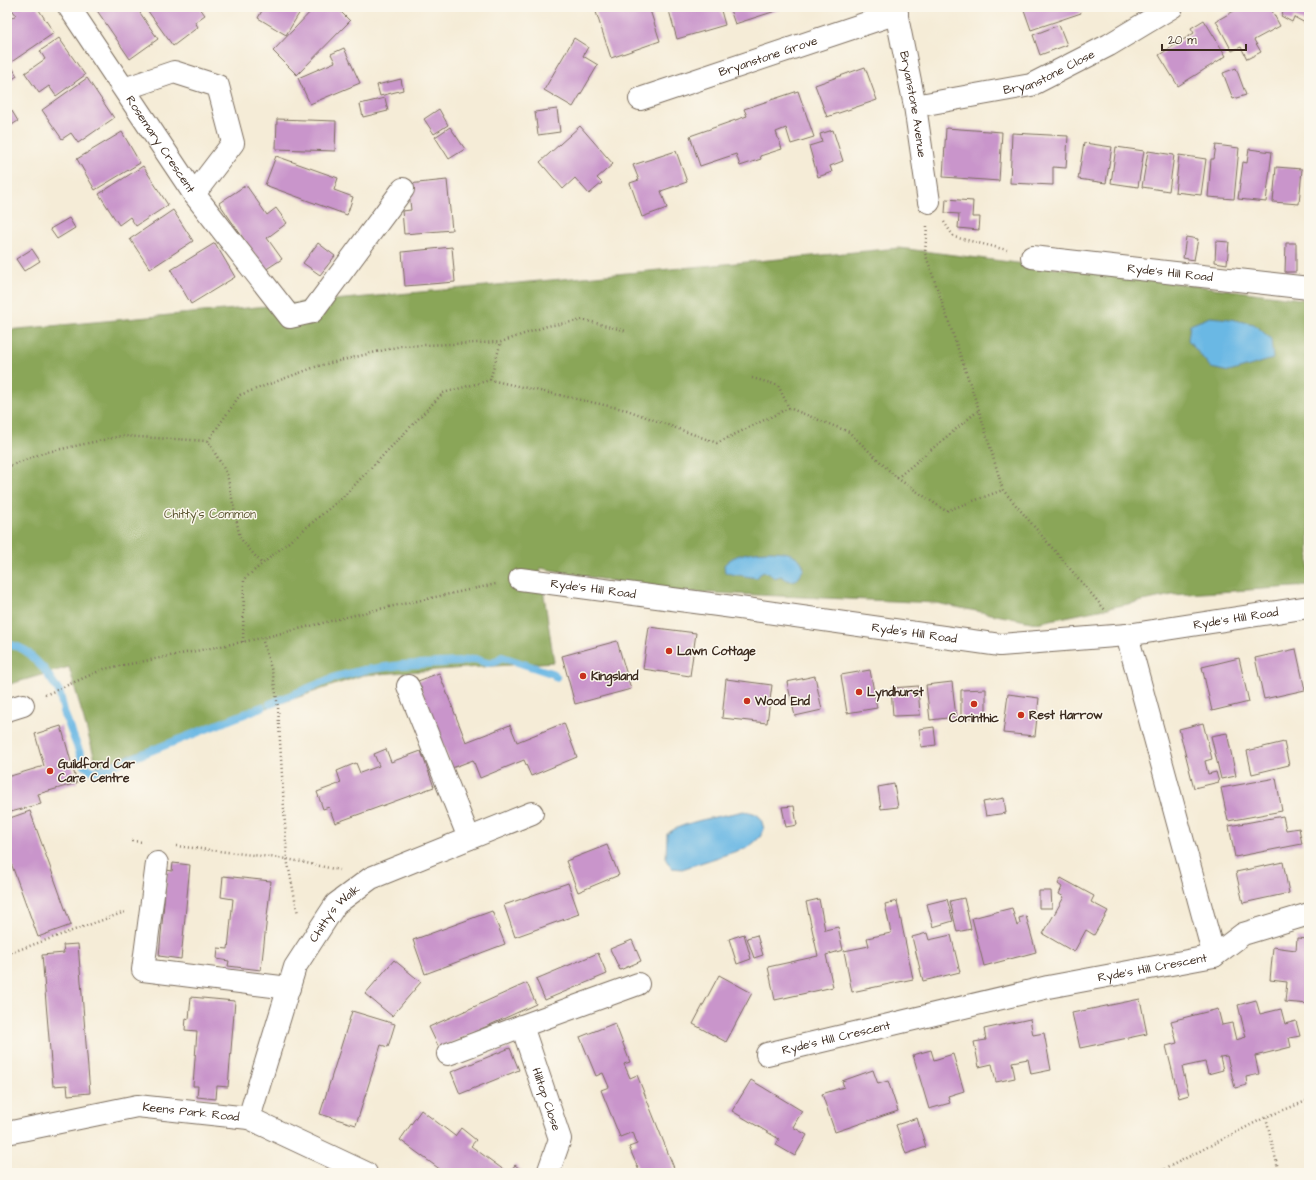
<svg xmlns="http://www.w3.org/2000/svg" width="1316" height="1180" font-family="'Architects Daughter',sans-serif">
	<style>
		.forest { fill: #8aa659; stroke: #62683c }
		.water { fill: #6ab8e4; stroke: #527181 }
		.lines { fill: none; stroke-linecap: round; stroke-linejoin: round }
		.stream { stroke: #6ab8e4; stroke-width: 8 }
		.building { fill: #c995cb }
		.minor-casing { stroke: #7c6e5f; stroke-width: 24 }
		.path { stroke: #7c6e5f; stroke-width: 2.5; stroke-dasharray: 1 3; stroke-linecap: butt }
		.minor { stroke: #fff; stroke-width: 22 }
		.poi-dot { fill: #c8321e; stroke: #fbf7ec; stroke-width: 1.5 }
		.labels { text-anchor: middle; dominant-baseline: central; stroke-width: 3; stroke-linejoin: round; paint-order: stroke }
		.street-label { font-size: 12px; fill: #3b2a1e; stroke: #fbf7ec }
		.park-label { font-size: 12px; fill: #5d5733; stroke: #fbf7ec }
		.poi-label { font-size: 12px; font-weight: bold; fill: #3b2a1e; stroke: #fbf7ec; text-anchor: start }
	</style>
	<rect width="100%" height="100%" fill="#fbf7ec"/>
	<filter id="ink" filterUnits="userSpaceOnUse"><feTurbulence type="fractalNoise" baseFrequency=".025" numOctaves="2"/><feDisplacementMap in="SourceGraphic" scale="8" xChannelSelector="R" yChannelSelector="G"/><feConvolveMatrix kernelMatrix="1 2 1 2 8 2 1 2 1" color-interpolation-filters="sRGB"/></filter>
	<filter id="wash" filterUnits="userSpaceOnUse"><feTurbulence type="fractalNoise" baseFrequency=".012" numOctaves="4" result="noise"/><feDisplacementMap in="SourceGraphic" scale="16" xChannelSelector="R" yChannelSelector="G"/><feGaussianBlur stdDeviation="0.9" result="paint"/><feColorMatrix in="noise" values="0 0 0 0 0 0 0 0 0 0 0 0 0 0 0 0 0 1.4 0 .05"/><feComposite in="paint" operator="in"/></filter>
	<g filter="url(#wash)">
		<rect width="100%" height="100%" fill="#f5ecd7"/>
		<path class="forest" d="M899,248L1309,300V586L1172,595L1036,623L936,603L667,591L540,568L554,662L363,675L97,766L69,667L7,685V330Z"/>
		<path class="water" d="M1210,317L1230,319L1254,324L1271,339L1273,359L1229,372L1211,368L1188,340L1190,325Z
			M766,551C782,551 801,552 804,569L796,580L789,581L781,576L774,578L769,573L764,572L760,574L757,578L725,573L724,565C734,553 752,552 766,551Z
			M744,811C759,814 760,814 764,829L760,837L749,847L682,869L672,868L666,860L667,834C683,821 723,816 744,811Z"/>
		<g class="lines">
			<path class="stream" d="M7,644L18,647L26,651L44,669L59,691L65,715L85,766C93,773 97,771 107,768L262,707
				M270,704L336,677L364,670L401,665L459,662L475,659L487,663L495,662L502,657L554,674L556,677"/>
		</g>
		<g id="blocks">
			<path class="building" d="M12,7H37L54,33L7,65V21L16,15L11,8Z
				M99,7H136L158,39L130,59L96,9Z
				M145,7H199L205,15L195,22L198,27L173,46Z
				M264,7H303L286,35L258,18Z
				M315,7H336L350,21L297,75L273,51Z
				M612,7H623L625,12L640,7H649L660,41L611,58L596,12Z
				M668,7H720L725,25L677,39Z
				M729,7H788L735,24Z
				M1023,7H1079L1081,13L1031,30Z
				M1241,7H1270L1280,26L1254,40L1261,52L1247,59L1241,47L1232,51L1216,21Z
				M1286,7H1309V25L1294,17L1292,22L1281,16Z
				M1204,20L1226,56L1178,86L1159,55L1194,33L1191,28Z
				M1059,25L1067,45L1040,55L1033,35Z
				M59,38L85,75L56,96L49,86L39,93L25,73L45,59L40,51Z
				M574,38L588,47L583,56L598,65L573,107L544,90Z
				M344,48L360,83L310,104L298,78L335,62L331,54Z
				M12,67L17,76L7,83V71Z
				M865,67L877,100L827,117L815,85Z
				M1236,68L1246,95L1233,99L1223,73Z
				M87,78L114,118L78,143L71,133L62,139L42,110Z
				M401,79L403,90L380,96L377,85Z
				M798,91L814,137L791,144L786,128L776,132L782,149L760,156L761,159L740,166L736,154L700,166L690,136L747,116L744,109Z
				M385,98L388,111L363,117L360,104Z
				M439,109L448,125L434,134L424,119Z
				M557,109L560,132L538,135L535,112Z
				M12,111L18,121L7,128V114Z
				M277,119L336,121L335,151L276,149Z
				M580,126L613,164L597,178L602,183L589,194L575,178L563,189L540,162Z
				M450,127L465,149L449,159L435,137Z
				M946,128L1002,132L999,181L943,177Z
				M833,130L843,161L830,166L832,172L818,177L809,146L822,142L820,134Z
				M122,132L140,163L95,190L77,159Z
				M1012,133L1068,136L1066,168L1053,167V185L1010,183Z
				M1084,143L1112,147L1106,183L1078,179Z
				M1216,145L1239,148L1234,199L1208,197L1211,159H1214Z
				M1116,147L1144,151L1138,187L1111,183Z
				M1249,149L1272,152L1266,202L1238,199L1243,162L1247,163Z
				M676,151L687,182L661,191L667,208L642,217L630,183L639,180L633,165Z
				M1148,151L1174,155L1169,191L1142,187Z
				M1179,155L1206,159L1201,195L1175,192Z
				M276,156L338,178L334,190L353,197L347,215L265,185Z
				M143,166L168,205L136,226L130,217L119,225L99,194Z
				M1276,167L1302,169L1299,204L1273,202Z
				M447,180L452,230L404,234L402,211L411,210L408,184Z
				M246,185L267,215L276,208L287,223L267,238L282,259L265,270L219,203Z
				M946,199L973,201L972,217H980L979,230L958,228L959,214L945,213Z
				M173,210L193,241L150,269L130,239Z
				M69,218L75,228L57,239L50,229Z
				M1186,237L1198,239L1194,260L1183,258Z
				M1216,241L1229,242L1227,264L1215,262Z
				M215,243L235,277L191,304L171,270Z
				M318,243L335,256L320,275L303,263Z
				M1286,243H1296V272H1285Z
				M452,247L455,282L405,286L402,252Z
				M32,249L40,261L24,271L16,259Z
				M649,627L696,633L690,676L643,669Z
				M617,641L631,689L575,704L562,656Z
				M1296,649L1305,690L1264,699L1255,658Z
				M1239,658L1249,702L1212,711L1202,667Z
				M870,670L877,708L847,713L841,675Z
				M439,673L466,742L510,725L517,742L564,723L577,757L531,776L524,760L480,778L473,760L452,768L418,681Z
				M815,676L822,710L795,716L787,682Z
				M726,679L772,685L767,723L722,718Z
				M952,682L956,717L930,720L926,685Z
				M918,686L920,715L893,716L891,688Z
				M986,689V718H961V690Z
				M1008,694L1039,698L1035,736L1003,733Z
				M1203,723L1212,759L1205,761L1208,774L1216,772L1219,782L1194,788L1179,729Z
				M61,726L77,783L38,794L41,804L7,813V777L44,766L35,734Z
				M934,727L936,745L921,747L919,729Z
				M1227,733L1236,776L1221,779L1211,736Z
				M1284,742L1289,765L1252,774L1247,751Z
				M386,749L391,762L421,751L434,787L335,823L329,807L323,809L317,792L341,783L337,771L356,763L360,773L379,766L374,754Z
				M1276,778L1282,811L1228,821L1221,788Z
				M894,784L898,807L881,809L878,787Z
				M1004,798L1006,813L986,816L983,802Z
				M794,806L797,825L786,827L782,807Z
				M30,811L71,925L38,937L7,852V819Z
				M1283,816L1286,830L1299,828L1302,844L1235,857L1229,826Z
				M607,845L619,875L578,892L566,861Z
				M1283,862L1289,893L1243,903L1236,872Z
				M173,863L190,865L181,959L159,956L167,870L172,871Z
				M223,876L271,881L261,970L228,966L229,961L217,959L218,948L228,949L233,899L221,897Z
				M1061,878L1094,896L1091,902L1108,911L1094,935L1086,930L1074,952L1043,934L1064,897L1059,894L1062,887L1058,884Z
				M568,883L579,914L515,937L504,905Z
				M1039,891H1051L1052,908H1039Z
				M964,898L971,929L957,932L950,901Z
				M819,899L825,930L838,927L843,950L826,955L833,987L775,1000L768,967L818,956L806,902Z
				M947,899L953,921L933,927L927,904Z
				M897,901L913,979L852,992L844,951L869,946L867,938L891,933L885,904Z
				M1012,908L1017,926L1020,924L1019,918L1026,916L1036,952L984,966L972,918Z
				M492,911L505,944L425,974L413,940Z
				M927,933L929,940L951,935L960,972L923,981L912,937Z
				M744,934L751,959L737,964L729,939Z
				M757,935L763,955L754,958L747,938Z
				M1297,938L1309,939V1004L1285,1002L1287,982L1270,980L1273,947L1296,950Z
				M632,940L641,961L620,970L610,949Z
				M78,944L90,1093L68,1095L67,1085L53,1086L42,955L64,953L63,945Z
				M598,953L607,974L545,1000L536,979Z
				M394,960L421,982L392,1016L365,994Z
				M719,975L752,993L726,1042L693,1024Z
				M527,983L536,1004L439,1048L429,1027Z
				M191,997L235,1001L228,1087L217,1086L216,1099L197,1097L198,1086H193L197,1031L185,1030L186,1018L189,1019Z
				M1140,999L1147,1034L1080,1048L1072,1013Z
				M1256,1000L1260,1014L1281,1009L1285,1024L1296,1021L1300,1036L1289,1038L1291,1047L1255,1056L1259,1074L1246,1077L1247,1085L1235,1088L1227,1056L1220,1057L1223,1070L1208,1074L1205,1062L1182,1067L1189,1095L1179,1098L1166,1046L1177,1043L1171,1021L1218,1009L1222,1025L1232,1023L1236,1040L1246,1037L1238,1005Z
				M352,1011L395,1024L388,1047L381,1045L356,1125L320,1114Z
				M1030,1019L1033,1035L1044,1033L1051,1070L1031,1074L1028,1059L1012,1062L1015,1078L996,1082L992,1064L979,1067L974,1042L986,1040L984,1029Z
				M615,1023L630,1062L624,1064L630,1078L637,1075L676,1173H640L629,1147L637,1144L633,1132L620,1137L601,1090L609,1087L603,1073L596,1076L580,1037Z
				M510,1048L519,1070L460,1094L451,1072Z
				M931,1050L934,1060L953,1054L964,1091L948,1096L950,1103L929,1109L913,1055Z
				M873,1070L878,1084L888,1081L898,1111L835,1132L822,1094L844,1087L842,1081Z
				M751,1080L802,1111L793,1127L807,1135L795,1156L776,1145L779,1139L732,1111Z
				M421,1110L455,1136L461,1128L476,1140L471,1146L508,1173H445L400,1140Z
				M917,1118L926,1147L906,1154L896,1125Z
				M515,1165L525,1173H509Z"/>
		</g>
	</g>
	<g filter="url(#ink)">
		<use href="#blocks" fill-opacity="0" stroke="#7c6e5f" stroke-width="1"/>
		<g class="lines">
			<g class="minor-casing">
				<g id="minor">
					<path id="s1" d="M69,7L194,194L233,143L218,86L174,72L124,89"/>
					<path id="s2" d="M895,7L915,106L929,202"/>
					<path id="s3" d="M640,99L897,13"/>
					<path id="s4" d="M915,106L1031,85L1109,45L1172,7"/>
					<path d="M194,194L290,317L312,312L403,189"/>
					<path id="s5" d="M1032,257L1309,288"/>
					<path id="s6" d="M520,579L718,605L1000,645L1127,635L1309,607"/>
					<path d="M1127,635L1214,956"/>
					<path d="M408,686L469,838"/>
					<path d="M7,710L23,705"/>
					<path d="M157,863L143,970L289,988"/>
					<path id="s7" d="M522,1026L560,1139L548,1173"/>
					<path d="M448,1054L522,1026L638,984"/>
					<path id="s8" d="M767,1054L1048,987L1214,956L1243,934L1309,914"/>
					<path id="s9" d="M249,1118L295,967L336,904L371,878L532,813"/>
					<path id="s10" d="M7,1133L137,1106L249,1118L366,1173"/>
				</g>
			</g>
			<path class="path" d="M944,222L954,237L1007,250
				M927,226L925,253L979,410L1003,490L1106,611
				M752,378L778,385L789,408
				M490,380L501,342
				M208,441L240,395L318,366L401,346L501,342L547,326L584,320L626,331
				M7,467L43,453L121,436L208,441L227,474L240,538L262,564
				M897,478L979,410
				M262,638L273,675L278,707L287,859L339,870
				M243,642L244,579L342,498L443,393L490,380L627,410L717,443L789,408L849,432L897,478L946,511L1003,490
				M45,695L104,669L262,638L375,610L496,584
				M132,841L143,842
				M176,846L287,859L298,914
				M7,954L125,912
				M1157,1173L1266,1117
				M1279,1173L1266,1117L1309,1100"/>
			<use href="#minor" class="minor"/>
		</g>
	</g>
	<g class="poi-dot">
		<circle cx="669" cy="651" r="4"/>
		<circle cx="583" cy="676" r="4"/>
		<circle cx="859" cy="692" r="4"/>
		<circle cx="747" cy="701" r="4"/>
		<circle cx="974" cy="704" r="4"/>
		<circle cx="1021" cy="715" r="4"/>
		<circle cx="50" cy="771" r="4"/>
	</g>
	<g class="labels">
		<g class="street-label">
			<text stroke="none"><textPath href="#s3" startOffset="135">Bryanstone Grove</textPath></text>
			<text stroke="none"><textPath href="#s4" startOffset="139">Bryanstone Close</textPath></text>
			<text stroke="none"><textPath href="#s2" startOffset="99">Bryanstone Avenue</textPath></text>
			<text stroke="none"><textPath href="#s1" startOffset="165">Rosemary Crescent</textPath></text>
			<text stroke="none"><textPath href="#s5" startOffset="139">Ryde's Hill Road</textPath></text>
			<text stroke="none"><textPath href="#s6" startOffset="74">Ryde's Hill Road</textPath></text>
			<text stroke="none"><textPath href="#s6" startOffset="722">Ryde's Hill Road</textPath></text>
			<text stroke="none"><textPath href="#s6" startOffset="398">Ryde's Hill Road</textPath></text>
			<text stroke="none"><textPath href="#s9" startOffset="225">Chitty's Walk</textPath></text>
			<text stroke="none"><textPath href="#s8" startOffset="395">Ryde's Hill Crescent</textPath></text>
			<text stroke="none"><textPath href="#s8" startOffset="71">Ryde's Hill Crescent</textPath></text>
			<text stroke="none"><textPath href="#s7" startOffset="77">Hilltop Close</textPath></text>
			<text stroke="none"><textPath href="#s10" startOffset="187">Keens Park Road</textPath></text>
		</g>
		<g class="park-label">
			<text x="210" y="514">Chitty's Common</text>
		</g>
		<g class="poi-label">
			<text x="677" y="651">Lawn Cottage</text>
			<text x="591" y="676">Kingsland</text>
			<text x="867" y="692">Lyndhurst</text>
			<text x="755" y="701">Wood End</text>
			<text x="1029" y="715">Rest Harrow</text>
			<text x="974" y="718" text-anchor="middle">Corinthic</text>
			<text x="58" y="764">Guildford Car<tspan x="58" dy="14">Care Centre</tspan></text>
		</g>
	</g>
	<rect width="1316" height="1180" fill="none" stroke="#fbf7ec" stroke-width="24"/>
	<path d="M1162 44v6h84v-6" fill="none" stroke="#3b2a1e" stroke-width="2"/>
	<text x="1168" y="44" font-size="12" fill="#3b2a1e" stroke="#fbf7ec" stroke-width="3" paint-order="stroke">20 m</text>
</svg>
